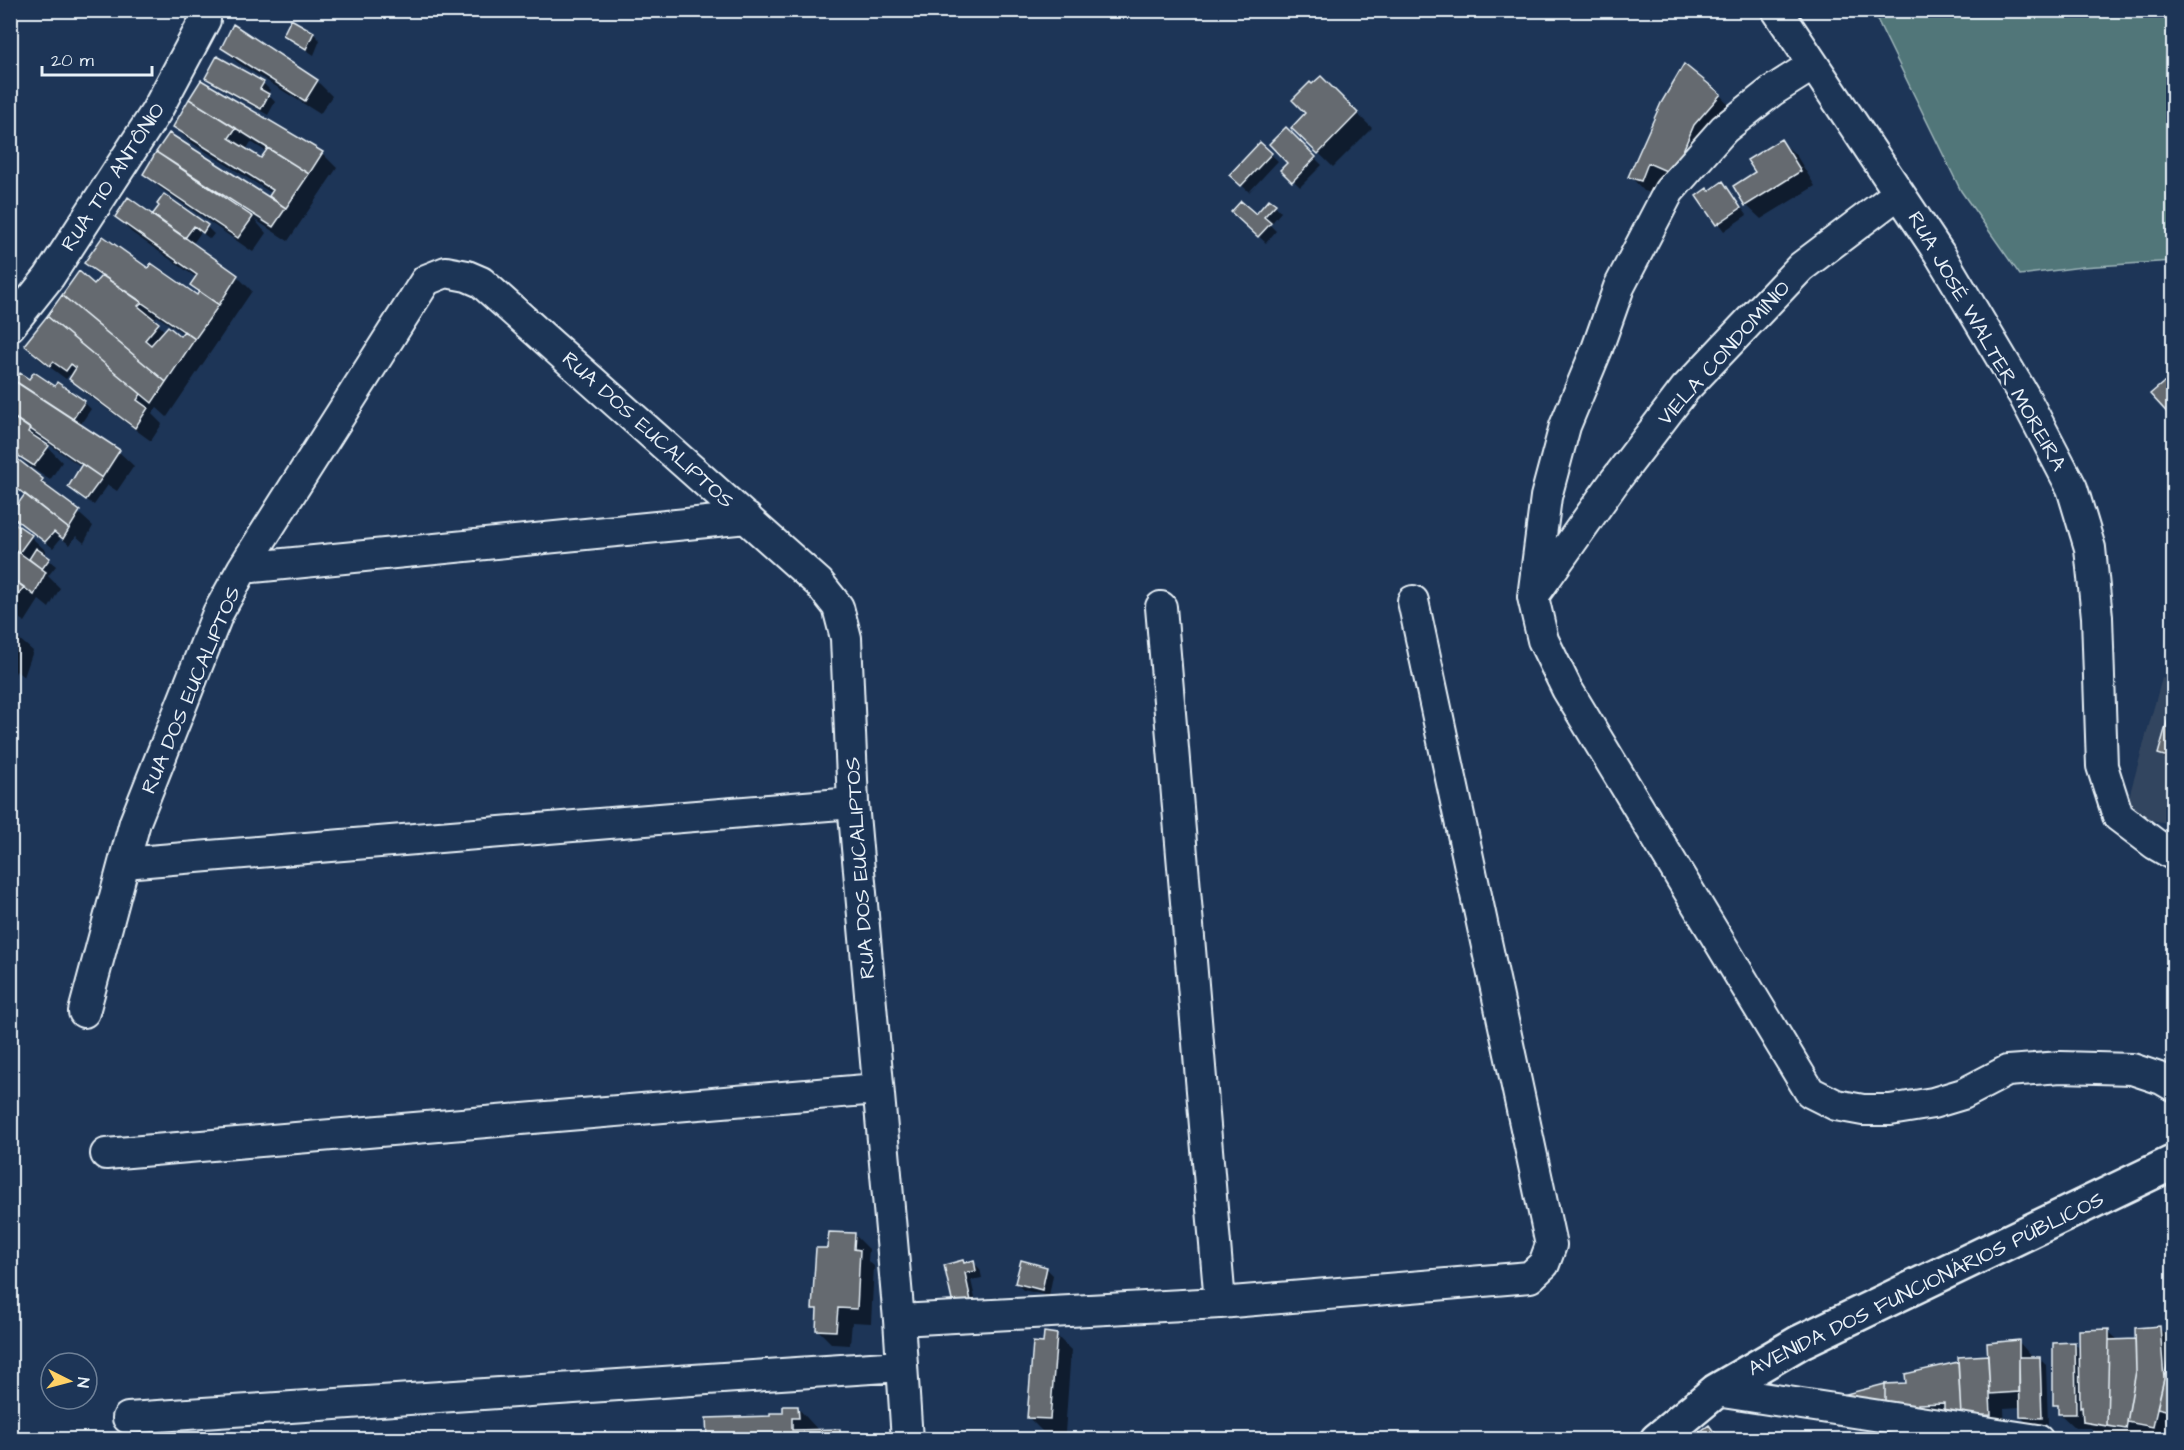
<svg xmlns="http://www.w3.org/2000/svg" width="2184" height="1450" font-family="'Architects Daughter',sans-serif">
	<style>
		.built { fill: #33455e }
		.green { fill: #517679; stroke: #9cb4b8; stroke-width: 1.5 }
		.shadow { fill: #0007; fill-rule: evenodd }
		.building { fill: #656b70; stroke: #e8f1f8; stroke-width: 1.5 }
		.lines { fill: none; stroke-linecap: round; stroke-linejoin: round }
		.street-casing { stroke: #e8f1f8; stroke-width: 34 }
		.secondary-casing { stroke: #e8f1f8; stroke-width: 38 }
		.street { stroke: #1d3557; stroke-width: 30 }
		.secondary { stroke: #1d3557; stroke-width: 33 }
		.labels { text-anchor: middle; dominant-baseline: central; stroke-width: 6; stroke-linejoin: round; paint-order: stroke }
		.street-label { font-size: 21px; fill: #e8f1f8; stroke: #1d3557 }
	</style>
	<rect width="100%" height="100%" fill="#1d3557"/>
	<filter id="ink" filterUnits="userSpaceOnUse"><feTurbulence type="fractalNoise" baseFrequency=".0167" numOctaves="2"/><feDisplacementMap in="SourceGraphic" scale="12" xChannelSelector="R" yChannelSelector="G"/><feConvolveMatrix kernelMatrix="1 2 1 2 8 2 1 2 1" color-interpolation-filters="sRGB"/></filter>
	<g filter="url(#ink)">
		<path class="built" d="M2162,678L2173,681V824L2124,815Z"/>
		<path class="green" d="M1873,11H2173V261L2082,267L2020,275L1961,191Z"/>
		<path class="shadow" d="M233,26L317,81L332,96L320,114L237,62L222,47Z
			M313,33L320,40L314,55L292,41L285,34Z
			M207,77L263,83L270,90L268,94L275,102L268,115L214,84Z
			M1321,78L1372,128L1333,167L1293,128L1307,113L1312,86Z
			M202,82L322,153L337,168L288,241L254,219L266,233L253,252L160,188L145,174L169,135L269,199L273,194L189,141L174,127ZM251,142L267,152L262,160L246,150Z
			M1720,95L1734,110L1656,194L1644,191L1630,176Z
			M1286,129L1322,165L1300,187L1283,170L1289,163Z
			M1781,141L1796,155L1815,186L1761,219L1746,205L1757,173Z
			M1260,144L1278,161L1249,192L1231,175Z
			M1723,183L1747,215L1724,231L1698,196L1710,192Z
			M1275,205L1281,212L1270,225L1276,231L1266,243L1240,219L1256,216Z
			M117,217H153L207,227L214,234L210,239L201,232L192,245L237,276L252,291L167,417L157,408L152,414L162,424L151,441L85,393L71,377L69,375L66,379L40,360L26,345L79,274L94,286L101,278L86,263L148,270L197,297L200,293L192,285L197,278L131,232ZM157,316L184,334L180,338L165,331L153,320Z
			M20,375L29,381L56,388L84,402L91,409L80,425L119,452L134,466L117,491L108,485L94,505L69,487L82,467L44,441L43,442L62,462L50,480L30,467L10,448V379L15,383Z
			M12,456L42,480L93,526L84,543L76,536L70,545L61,538L53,548L19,521L25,496L10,484Z
			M10,521L31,537L46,551L43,555L56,566L48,576L60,588L49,608L39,600L25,622L10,613Z
			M10,631L33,651L24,677L16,671L10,686Z
			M2174,704V767L2160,754Z
			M2174,1200V1213L2169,1202Z
			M855,1235L869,1249L868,1261L874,1266L871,1323L852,1322L850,1345L832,1344L817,1329L818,1313L814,1309L829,1250Z
			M973,1262L980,1269L982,1278L971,1280L977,1307L955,1304L964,1264Z
			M1046,1268L1053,1275L1049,1296L1023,1290L1016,1283Z
			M2159,1328L2174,1342V1423L2171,1422L2168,1440L2142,1436L2141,1440H2119L2099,1436L2091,1428H2075L2060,1414V1409L2055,1404L2075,1344L2081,1350L2108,1331L2119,1341L2136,1340Z
			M1056,1335L1071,1350L1065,1433L1043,1432L1028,1417L1044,1344Z
			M2018,1341L2033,1358H2039L2046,1365L2048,1424H2028L2021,1417V1407L2004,1408L2005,1429L1901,1423L1907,1375L1990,1356Z
			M797,1407L819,1431L839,1430L848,1440H708L784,1414Z"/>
		<path class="building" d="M291,19L314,32L306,49L283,35Z
			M233,24L318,80L305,101L221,48Z
			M217,56L264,82L260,89L269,94L261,109L205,78Z
			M1684,64L1721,94L1694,125L1673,174L1648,163L1641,181L1628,177L1661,103Z
			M1321,76L1358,113L1318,154L1291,128L1305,113L1292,100L1310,82L1312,84Z
			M201,80L323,152L309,174L189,99Z
			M189,99L236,128L229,138L261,158L268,148L309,174L286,208L269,196L273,190L173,127Z
			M1286,127L1316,157L1292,182L1280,170L1287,163L1269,144Z
			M169,133L286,208L273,227L156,152Z
			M1781,139L1801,171L1745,206L1733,186L1755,172L1747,160Z
			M1260,142L1272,153L1241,186L1229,175Z
			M156,152L253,217L238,238L143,174Z
			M1723,181L1741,208L1716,225L1696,196L1707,188L1709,191Z
			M164,194L208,225L203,233L194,226L185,238L152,215L159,206L157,204Z
			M128,197L238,275L219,305L190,285L197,275L115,217Z
			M1269,199L1276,204L1264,217L1271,223L1258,237L1231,212L1241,201L1256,214Z
			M103,236L148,268L151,263L197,295L199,291L219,305L195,339L84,263Z
			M79,271L94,284L102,275L142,302L138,306L159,323L145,340L151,345L168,326L180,336L184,331L195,339L166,382L62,295Z
			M62,295L166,382L152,403L47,316Z
			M47,316L141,394L137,400L148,408L135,428L69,379L76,368L71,364L66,371L53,362L50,366L24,345Z
			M34,372L55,386L57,382L85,401L73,419L15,381L20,373L29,379Z
			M10,378L120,450L102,478L10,415Z
			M2163,383L2174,384V420L2150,394Z
			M10,415L30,428L28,432L49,446L34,466L14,453L16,449L10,445Z
			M11,454L43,479L41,482L80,511L69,529L10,483Z
			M82,464L102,478L86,500L68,487Z
			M25,494L69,529L63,539L54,532L45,542L10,515Z
			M10,520L32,535L19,553L10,546Z
			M10,546L46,572L34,595L10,577Z
			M36,548L50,558L42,569L29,559Z
			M10,577L24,587L10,607Z
			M2174,698V759L2158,754Z
			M829,1232L855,1233L854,1249L860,1250L857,1309L838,1308L836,1331L816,1330L817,1309H812L816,1248H827Z
			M963,1260L964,1263L974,1260L976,1271L965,1273L971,1301L953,1305L944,1265Z
			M1021,1260L1047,1267L1042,1290L1015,1283Z
			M2160,1326L2164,1379L2153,1427L2127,1422L2136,1371L2135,1328Z
			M2109,1329V1340L2107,1426L2083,1422L2082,1407L2080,1408L2079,1330Z
			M1044,1332L1057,1334L1050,1419L1027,1418L1033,1342L1043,1343Z
			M2174,1337V1412L2157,1408Z
			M2135,1339L2136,1371L2126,1429L2107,1426L2109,1340Z
			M2019,1340V1392L1990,1394L1987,1343Z
			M2075,1342L2076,1414H2058V1405H2053V1343Z
			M1988,1355L1991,1415L1961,1416L1958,1357Z
			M2019,1357H2040L2042,1418L2020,1417Z
			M1958,1362L1961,1416L1944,1415V1403L1918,1404V1408L1885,1409V1384L1906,1383L1905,1374Z
			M1885,1384V1407L1842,1406V1395Z
			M783,1406H798L799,1418H792V1430L840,1429V1440H707L706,1418L770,1416V1413H783Z
			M1709,1425L1720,1440H1690V1439Z"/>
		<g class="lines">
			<g class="street-casing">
				<path id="street" d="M1777,10L1939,253L2024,396L2072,488L2090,548L2097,617L2102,766L2118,816L2155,844L2174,855
					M1813,65L1772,91L1724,129L1669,191L1619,287L1597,349L1565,426L1546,497L1533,597L1543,640L1567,689L1810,1092L1836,1105L1863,1110H1890L1933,1103L1963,1094L2007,1071L2061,1067L2132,1069L2162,1079L2174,1086
					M10,326L49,277L156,112L205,20
					M243,568L747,518
					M1536,592L1614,482L1685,389L1801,267L1899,193
					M1161,607L1220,1303
					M124,863L853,803
					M84,1012L135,822L218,613L243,568L426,280L446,272L467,276L481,282L819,583L838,607L846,638L853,803L899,1320L907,1440
					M106,1154L877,1089
					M899,1320L1220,1303L1530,1277L1544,1264L1551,1245L1413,601
					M1716,1391L2038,1440
					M128,1418L901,1366"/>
			</g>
			<g class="secondary-casing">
				<path id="secondary" d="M1657,1440L1716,1391L1800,1342L2174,1162"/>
			</g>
			<use href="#street" class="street"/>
			<use href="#secondary" class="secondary"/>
		</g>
	</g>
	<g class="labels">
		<g class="street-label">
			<text transform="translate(113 177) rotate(-57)">RUA TIO ANTÔNIO</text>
			<text transform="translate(1987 341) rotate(60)">RUA JOSÉ WALTER MOREIRA</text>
			<text transform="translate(1724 353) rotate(-48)">VIELA CONDOMÍNIO</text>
			<text transform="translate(648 430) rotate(42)">RUA DOS EUCALIPTOS</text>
			<text transform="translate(191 690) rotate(-67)">RUA DOS EUCALIPTOS</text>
			<text transform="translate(860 868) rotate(-94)">RUA DOS EUCALIPTOS</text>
			<text transform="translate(1926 1284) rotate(-26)">AVENIDA DOS FUNCIONÁRIOS PÚBLICOS</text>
		</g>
	</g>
	<rect width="2184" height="1450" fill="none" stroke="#1d3557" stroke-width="36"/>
	<rect x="18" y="18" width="2148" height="1414" fill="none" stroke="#e8f1f8" stroke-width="2" filter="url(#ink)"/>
	<g transform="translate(69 1381) rotate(96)"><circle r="28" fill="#1d3557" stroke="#6e8097" stroke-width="1.5"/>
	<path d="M0-4.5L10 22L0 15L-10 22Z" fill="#ffd166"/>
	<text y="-9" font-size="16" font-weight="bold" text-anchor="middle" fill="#e8f1f8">N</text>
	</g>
	<path d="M42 66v9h110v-9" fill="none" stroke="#e8f1f8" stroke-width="3"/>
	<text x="51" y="66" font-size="18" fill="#e8f1f8" stroke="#1d3557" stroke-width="4.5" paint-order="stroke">20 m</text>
</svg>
